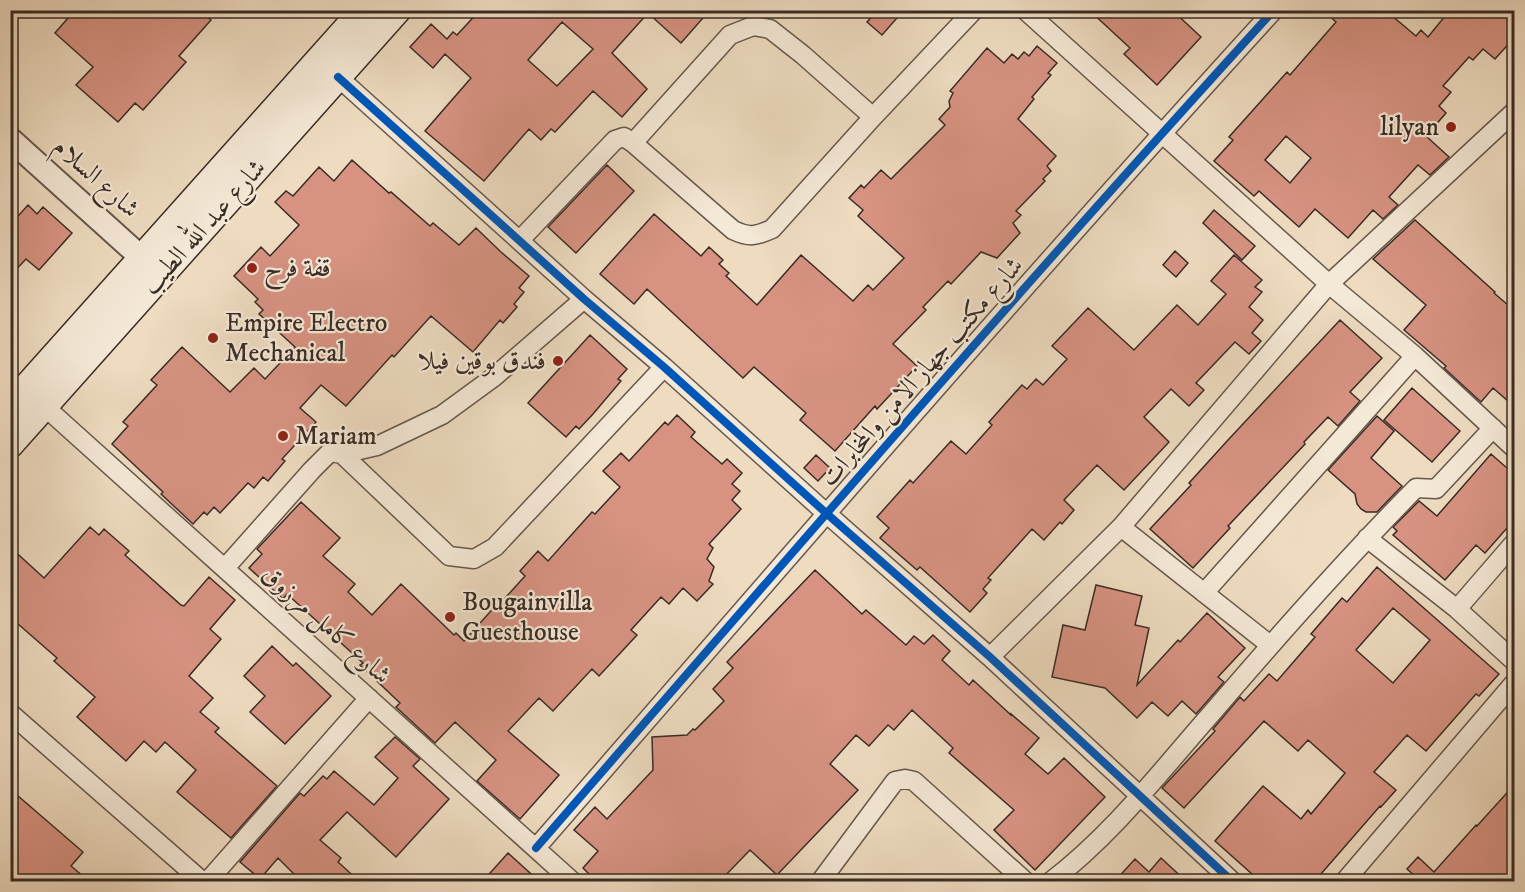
<svg xmlns="http://www.w3.org/2000/svg" width="1525" height="892" font-family="'IM FELL DW Pica',Amiri,serif">
	<style>
		.building { fill: #d79282; stroke: #392c25; stroke-width: 1.5; fill-rule: evenodd }
		.lines { fill: none; stroke-linecap: round; stroke-linejoin: round }
		.minor-casing { stroke: #66584c; stroke-width: 21 }
		.tertiary-casing { stroke: #66584c; stroke-width: 26 }
		.secondary-casing { stroke: #392c25; stroke-width: 30 }
		.minor { stroke: #f4e8d6; stroke-width: 18 }
		.tertiary { stroke: #f4e8d6; stroke-width: 22 }
		.secondary { stroke: #f4e8d6; stroke-width: 27 }
		.cycleway-casing { stroke: #f4e8d6; stroke-width: 11 }
		.cycleway { stroke: #0057b8; stroke-width: 8 }
		.poi-dot { fill: #8f2418; stroke: #f4e8d6; stroke-width: 2 }
		.labels { text-anchor: middle; dominant-baseline: central; stroke-width: 4.5; stroke-linejoin: round; paint-order: stroke }
		.poi-label { font-size: 26px; fill: #392c25; stroke: #f4e8d6; text-anchor: start }
		.street-label { font-size: 26px; fill: #392c25; stroke: #f4e8d6 }
	</style>
	<rect width="100%" height="100%" fill="#eedbc0"/>
	<filter id="stains"><feTurbulence type="fractalNoise" baseFrequency=".00333" numOctaves="4"/><feColorMatrix values="0 0 0 0 .2 0 0 0 0 .09 0 0 0 0 .02 0 0 0 .5 -.17"/></filter>
	<radialGradient id="worn" r=".72"><stop offset=".6" stop-color="#630" stop-opacity="0"/><stop offset="1" stop-color="#630" stop-opacity=".3"/></radialGradient>
	<path class="building" d="M75,10H200L211,20L179,56L186,62L143,110L135,103L118,122L76,85L93,67L55,33Z
		M480,10H710L681,43L648,13L612,53L647,89L622,117L593,91L555,132L551,129L541,140L529,129L484,181L425,131L471,78L445,54L433,68L410,47L431,24L447,39L453,32L457,35ZM562,22L593,49L557,86L528,60Z
		M878,10H904L882,35L867,22Z
		M1089,10H1172L1201,37L1157,85L1124,54L1130,48Z
		M1323,10H1385L1416,36L1421,30L1428,37L1450,10H1515V37L1495,59L1483,49L1473,60L1469,57L1443,86L1451,92L1439,106L1446,113L1426,136L1449,157L1430,175L1418,165L1389,197L1398,205L1383,219L1373,210L1348,238L1315,209L1299,227L1259,191L1254,196L1214,161L1233,140L1229,137L1287,72L1290,75L1336,22ZM1286,136L1311,158L1290,183L1265,160Z
		M1037,46L1057,63L1048,73L1051,75L1032,97L1034,99L1018,119L1056,156L1047,166L1051,171L1043,179L1045,181L1016,211L1021,215L1013,223L1020,233L997,258L981,252L951,284L948,281L923,307L926,310L893,344L917,366L877,409L875,406L835,451L800,420L806,413L754,367L743,378L647,289L634,304L600,274L654,214L701,256L709,247L723,260L719,264L729,273L726,276L757,305L801,255L853,301L868,285L873,290L904,258L858,216L863,210L849,198L861,185L864,188L881,170L891,179L945,125L939,119L950,107L949,101L953,93L950,91L987,48L1004,63L1012,54L1018,59L1024,52L1029,56Z
		M352,160L389,193L391,192L430,226L433,223L459,245L476,228L501,252L529,276L519,288L524,292L514,304L517,307L503,323L500,320L473,352L431,316L394,357L392,355L346,406L321,385L300,408L316,422L282,459L285,461L268,481L263,477L254,488L248,483L220,513L214,507L207,515L204,512L193,524L161,494L163,492L112,444L128,426L123,422L157,385L151,380L182,347L230,392L254,368L265,379L295,347L259,314L263,310L255,302L258,299L234,276L261,247L270,256L299,225L275,202L286,191L293,196L319,167L334,181Z
		M607,165L634,191L576,253L548,227Z
		M28,205L37,214L43,207L72,233L39,270L26,259L10,276V225Z
		M1214,210L1255,246L1242,260L1203,223Z
		M1415,220L1495,292L1494,293L1515,311V407L1493,388L1481,402L1444,368L1446,366L1404,330L1426,305L1373,259Z
		M1175,251L1188,263L1176,277L1163,265Z
		M1234,255L1262,280L1255,287L1262,292L1249,307L1263,320L1252,333L1261,341L1249,354L1235,342L1196,383L1204,390L1189,406L1171,389L1144,417L1169,442L1124,490L1097,465L1064,500L1074,510L1062,524L1060,522L1044,540L1032,529L988,578L991,580L983,589L987,593L970,612L920,567L917,570L880,538L889,528L877,517L910,480L913,483L951,441L966,454L992,425L989,422L1022,385L1027,389L1036,379L1043,385L1067,359L1052,346L1088,308L1134,350L1177,305L1198,325L1226,294L1211,281Z
		M1340,320L1382,358L1350,392L1360,401L1338,426L1328,417L1304,442L1305,444L1228,526L1230,528L1193,568L1150,529L1191,485L1189,483L1228,440Z
		M590,335L627,369L618,379L621,381L593,414L579,429L576,426L566,437L528,403Z
		M1412,388L1460,431L1432,462L1384,420Z
		M677,415L695,432L691,437L722,464L727,459L742,473L732,484L740,491L732,500L741,509L709,544L713,548L707,559L714,567L709,581L713,584L697,601L683,588L669,604L661,597L631,630L637,635L599,676L592,669L553,711L539,698L508,731L559,775L520,819L477,781L496,760L455,722L435,743L396,707L400,703L360,665L363,663L287,594L283,599L249,568L262,554L257,549L301,502L340,538L323,556L355,584L348,592L372,615L401,584L454,635L456,633L464,641L498,603L499,605L525,576L520,571L538,551L548,561L592,512L595,514L620,487L603,471L621,453L629,461L665,422L668,425Z
		M1377,416L1394,431L1371,458L1402,486L1377,512H1366L1361,509L1357,504L1355,494L1328,470Z
		M1491,454L1515,475V519L1485,553L1476,545L1445,580L1393,535L1397,531L1393,527L1419,501L1437,516Z
		M816,455L830,468L818,481L804,468Z
		M90,527L99,535L104,529L129,551L125,555L181,605L184,606L209,577L235,600L210,629L221,639L189,676L213,698L200,712L219,728L215,732L277,786L231,838L177,792L196,770L165,742L156,752L144,741L126,761L77,717L95,697L54,661L57,658L10,617V547L44,578Z
		M1377,567L1499,674L1479,696L1476,694L1426,751L1407,735L1374,772L1396,790L1381,807L1380,806L1314,882H1261L1215,841L1263,786L1301,819L1308,810L1311,814L1345,773L1308,740L1298,751L1264,721L1184,808L1162,788L1215,731L1213,729L1240,697L1244,701L1269,674L1277,681L1315,637L1311,634L1342,598L1347,602ZM1393,608L1430,640L1393,683L1356,650Z
		M815,570L862,614L866,610L906,645L914,636L924,644L933,635L950,651L942,660L969,685L973,680L1011,715V714L1039,738L1025,754L1048,774L1064,758L1105,797L1035,870L994,830L1014,810L949,753L953,748L912,710L894,730L888,725L869,746L856,735L830,764L858,790L777,875L750,850L719,882H597L583,868L598,851L574,830L595,807L607,819L653,770L652,737L687,735L693,729L695,730L724,701L713,689L733,668L727,662Z
		M1096,585L1142,596L1135,625L1149,628L1137,685L1178,640L1180,642L1207,613L1245,648L1218,677L1224,682L1196,714L1182,701L1168,716L1152,702L1137,718L1105,688L1052,677L1063,625L1085,630Z
		M272,646L293,666L296,663L331,696L285,744L250,712L265,696L244,676Z
		M395,737L420,759L413,766L449,799L396,857L347,812L320,840L341,858L338,862L360,882H302L278,858L260,879L240,862L300,793L304,796L323,776L327,779L334,771L374,805L398,778L375,757Z
		M1515,784V882H1422L1407,869L1418,857L1434,872L1476,825L1477,826Z
		M10,789L83,852L71,866L90,882H19L10,874Z
		M508,853L540,882H482Z
		M1161,858L1187,882H1114L1135,859L1149,872Z"/>
	<g class="lines">
		<g class="minor-casing">
			<path id="minor" d="M1025,10L1329,284L1415,356L1514,448
				M338,77L584,299L664,367L826,513L990,657L1233,882
				M633,143L730,35L753,26L770,29L803,55L873,117
				M520,240L615,140L624,137L633,143L733,230C750,238 756,236 772,229L873,117L974,10
				M44,406L573,882
				M342,454L377,446L442,415L494,377L584,299
				M1121,527L1270,645
				M1367,538L1457,609L1514,661
				M225,568L312,470L330,452L342,454L449,556L474,559L495,547L664,367
				M1204,593L1415,356
				M1457,609L1514,543
				M990,657L1121,527L1329,284L1514,112
				M10,713L203,882
				M536,848C780,567 1023,285 1274,10
				M207,882L369,698
				M820,882L895,781L905,779L914,781L1026,882
				M1050,882C1112,835 1160,772 1211,714C1277,637 1344,561 1416,488L1436,489L1493,428
				M1344,882L1514,683"/>
		</g>
		<g class="tertiary-casing">
			<path id="tertiary" d="M10,139L154,269"/>
		</g>
		<g class="secondary-casing">
			<path id="secondary" d="M10,406L364,10
				M10,444L397,10"/>
		</g>
		<use href="#minor" class="minor"/>
		<use href="#tertiary" class="tertiary"/>
		<use href="#secondary" class="secondary"/>
		<g class="cycleway-casing">
			<path id="cycleway" d="M338,77L584,299L664,367L826,513L990,657L1233,882
				M536,848C780,567 1023,285 1274,10"/>
		</g>
		<use href="#cycleway" class="cycleway"/>
	</g>
	<g class="poi-dot">
		<circle cx="1451" cy="127" r="6"/>
		<circle cx="252" cy="268" r="6"/>
		<circle cx="213" cy="338" r="6"/>
		<circle cx="558" cy="361" r="6"/>
		<circle cx="283" cy="436" r="6"/>
		<circle cx="450" cy="617" r="6"/>
	</g>
	<g class="labels">
		<g class="poi-label">
			<text x="1439" y="127" text-anchor="end">lilyan</text>
			<text x="264" y="268">قفة فرح</text>
			<text x="225" y="323">Empire Electro<tspan x="225" dy="30">Mechanical</tspan></text>
			<text x="546" y="361" text-anchor="end">فندق بوقين فيلا</text>
			<text x="295" y="436">Mariam</text>
			<text x="462" y="602">Bougainvilla<tspan x="462" dy="30">Guesthouse</tspan></text>
		</g>
		<g class="street-label">
			<text transform="translate(96 178) rotate(42)">شارع السلام</text>
			<text transform="translate(204 227) rotate(-48)">شارع عبد الله الطيب</text>
			<text transform="translate(922 372) rotate(-49)">شارع مكتب جهاز الامن والمخابرات</text>
			<text transform="translate(326 625) rotate(42)">شارع كامل مرزوق</text>
		</g>
	</g>
	<rect width="1525" height="892" fill="none" stroke="#eedbc0" stroke-width="36"/>
	<rect x="12" y="12" width="1501" height="868" fill="none" stroke="#392c25" stroke-width="3"/>
	<rect x="18" y="18" width="1489" height="856" fill="none" stroke="#392c25" stroke-width="1.5"/>
	<rect width="100%" height="100%" filter="url(#stains)"/>
	<rect width="100%" height="100%" fill="url(#worn)"/>
</svg>
